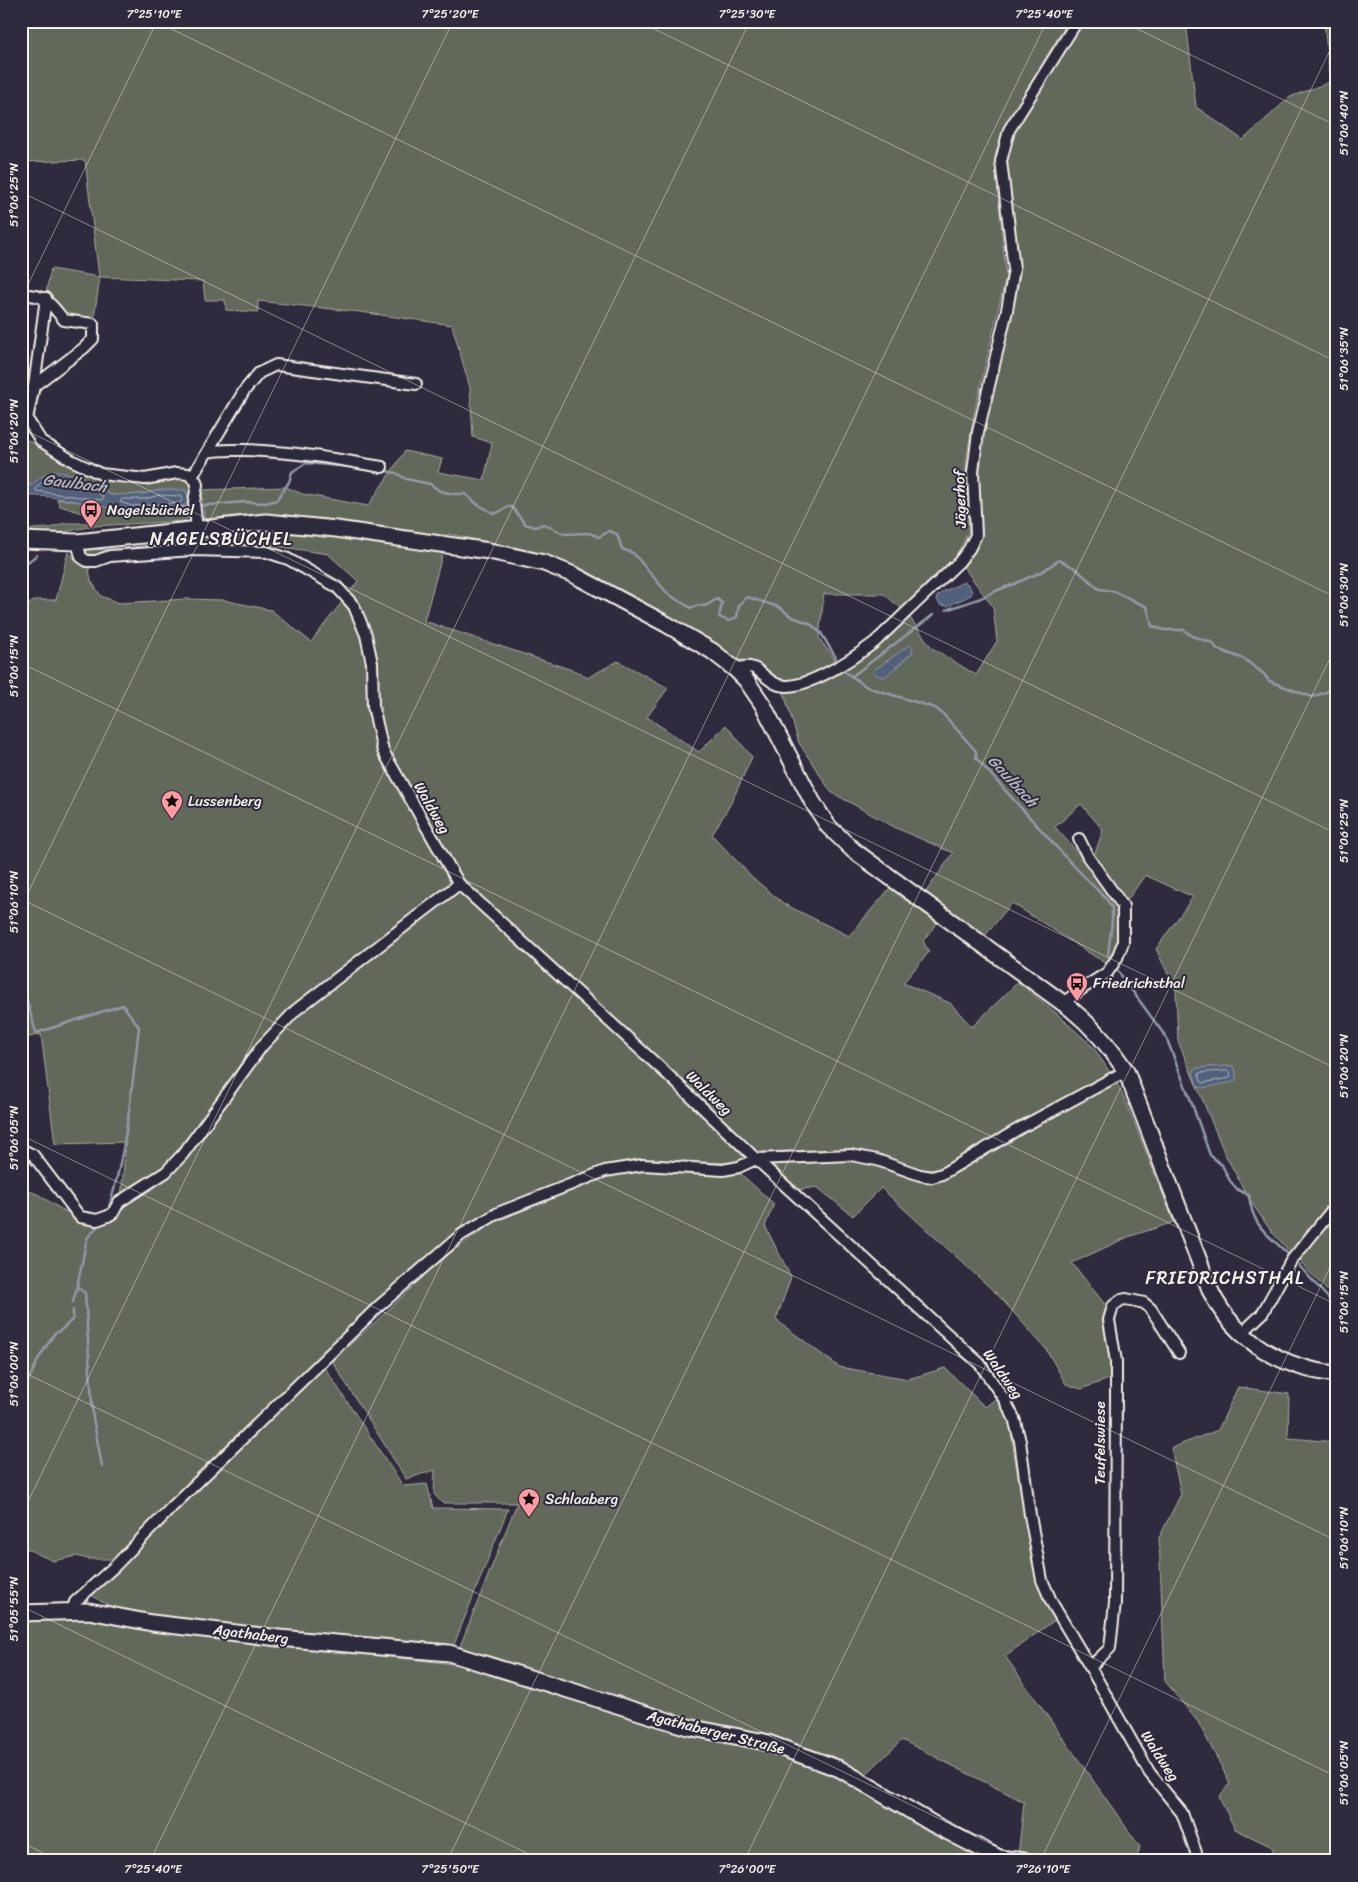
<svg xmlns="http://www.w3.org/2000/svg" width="1358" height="1882" font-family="Sriracha,sans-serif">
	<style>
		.green { fill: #62675a; stroke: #abaca1 }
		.water { fill: #52607b; stroke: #939aa7 }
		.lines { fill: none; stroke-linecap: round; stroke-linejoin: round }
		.shore { stroke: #b3b7bc; stroke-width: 1 }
		.stream { stroke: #939aa7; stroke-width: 2.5 }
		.street-casing { stroke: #f4f1e8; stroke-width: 14 }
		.secondary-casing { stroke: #f4f1e8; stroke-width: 19 }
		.street { stroke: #2f2a3d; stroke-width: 10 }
		.secondary { stroke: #2f2a3d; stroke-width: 15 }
		.ticks { fill: none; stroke: #f4f1e8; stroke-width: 1; stroke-opacity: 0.45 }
		.labels { text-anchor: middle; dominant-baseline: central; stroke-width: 4; stroke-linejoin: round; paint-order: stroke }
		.street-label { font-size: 15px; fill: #f4f1e8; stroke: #2f2a3d }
		.poi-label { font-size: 15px; fill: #f4f1e8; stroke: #2f2a3d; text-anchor: start }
		.water-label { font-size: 16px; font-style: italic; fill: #b3b7bc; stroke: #2f2a3d }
		.quarter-label { font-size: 18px; letter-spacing: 1px; fill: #f4f1e8; stroke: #2f2a3d }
		.neatline { fill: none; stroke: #f4f1e8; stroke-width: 2 }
		.ticks-label { font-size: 12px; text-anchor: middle; fill: #f4f1e8 }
	</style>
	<rect width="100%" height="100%" fill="#2f2a3d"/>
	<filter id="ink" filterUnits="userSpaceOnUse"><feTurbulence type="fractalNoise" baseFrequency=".02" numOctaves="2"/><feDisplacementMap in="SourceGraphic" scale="10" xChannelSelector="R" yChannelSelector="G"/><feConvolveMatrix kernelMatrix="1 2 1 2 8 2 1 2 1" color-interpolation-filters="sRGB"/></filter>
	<g filter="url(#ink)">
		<path class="green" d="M21,21H1068L1003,129L995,159L1006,276L974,414L966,462L969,531L956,556L902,609L884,594H824L819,638L837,663C819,672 793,691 772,676C754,663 758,661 734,659L569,566L521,549L448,534L424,621L581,673L587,678L618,661L668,688L647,717L699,752L726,725L752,757L731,803L712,835L753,878L784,904L849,936L890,888L937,923L923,941L929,952L903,983L950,1003L972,1027L1018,982L1055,1012L1093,1047L1111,1074L936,1173L929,1174L878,1157L758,1156L460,881L391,755L381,726L372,732C394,785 424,836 454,884L292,1009L165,1170L121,1199L126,1142L55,1144L41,1034L21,1039V610L35,600H56L68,552L80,563L89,568L91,581L101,596L119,603L187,599L223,600L271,610L311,642L358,581L328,554L264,544L199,545L93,558L86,556L83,550L117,549L200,539L204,519L202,490L286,487L302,494L368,506L405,451L442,459L438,472L484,480L492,443L473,437L470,388L452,325L360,312L258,301V312L226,310L225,300H205L203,281L100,277L93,324L64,320C44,296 44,300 51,269L99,277L85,160L21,162Z
			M1083,21H1186L1196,107L1243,140L1290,97L1330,82L1324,21H1337V1193L1292,1254L1271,1231L1249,1199L1225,1154L1178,1041L1176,991L1156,949L1193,897L1145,875L1126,902L1093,859L1103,830L1081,804L1055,827L1086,862L1118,906L1120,936L1115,953L1108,965L1012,903L983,938L923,896L953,853L896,828L831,792L799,743L783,690L799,688L908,615L932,648L976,675L997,641L993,607L962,565L977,543L981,520L978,468L987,414L1016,292L1019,264L1007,161L1013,133Z
			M21,437L102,476H181L193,482L189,500L190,515L185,521L93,526L59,533H29L32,529L50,528L65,523H93L97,518L60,506L57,499L89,503L183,508L171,491C152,490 132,498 112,495C102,493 84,480 74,474L32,485L21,483Z
			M459,891L606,1022L747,1157L733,1163L652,1161L501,1206L466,1225L375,1303L269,1404L115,1559H88L76,1556L53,1561L21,1546V1187L39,1195L61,1209L80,1217L97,1220L113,1213L168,1173L241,1076L298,1010Z
			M1116,1081L1126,1102L1174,1222L1128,1237L1072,1263L1107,1307L1105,1327L1112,1360V1378L1081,1389L1066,1384L1046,1349L998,1295L881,1188L853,1216L817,1187L798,1190L765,1162C792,1160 824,1156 850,1157C879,1159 907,1176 935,1182L1024,1130Z
			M662,1169L741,1174L774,1204L765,1226L791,1277L776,1320L839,1367L908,1379L945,1368L985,1407L998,1397L1010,1421L1014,1453L1035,1572L1055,1620L1005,1656L1140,1847L1136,1861H1066L1018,1856L1024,1802L902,1740L862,1778L995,1861H21V1613L72,1611L279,1644L453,1664L517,1503H442L434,1494L435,1470L406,1479L332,1361L384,1314L443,1258L493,1223L612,1173Z
			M1337,1210V1301L1298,1260Z
			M323,1365L403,1486L427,1484L433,1508L508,1509L453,1647L332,1640L131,1614C117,1607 102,1604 90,1594L173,1510Z
			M1238,1387L1289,1394L1288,1438L1337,1442V1861H1276L1272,1847L1235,1829L1219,1797L1230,1783L1198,1722L1165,1681L1159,1538L1181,1494L1171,1448L1218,1430Z"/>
		<path class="water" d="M57,472L74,474L111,495L143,494L159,490H186L189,500L183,508C166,507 145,513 129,511C94,506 57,494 21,496V483L32,485C39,477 46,473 57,472Z
			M964,582L969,585L972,592L971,595L948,606L940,605L936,598L942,592Z
			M911,645L913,648L912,653L886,676L882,677L874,674V670L908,646Z
			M1233,1066L1236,1071V1080L1233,1082L1202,1088L1197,1086L1193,1073L1195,1069L1206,1067Z"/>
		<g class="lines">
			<path class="shore" d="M57,477L72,479L103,496V499L101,500L36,491V488C42,481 48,478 57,477Z
				M160,495L181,496L183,498L180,503L132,506L120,502L122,499H144Z
				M1229,1071L1231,1074L1230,1078L1203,1083L1201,1081L1199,1075L1200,1073Z"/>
			<path class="stream" d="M386,471L396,473L406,479L430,484L440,491L454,494H465L477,504L495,514L508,507H512L525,524L535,527L544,524L564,534L589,533L599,537L609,531L617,534L622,549L633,553L668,594L691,608L699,605L705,606L717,599L722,603L719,617L729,621L737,617L739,605L747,597L779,607L792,617L809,623L821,633L836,658
				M181,506L188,508L192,506
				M197,506L245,502L266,503L277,500L289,482L292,472L306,463L361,468
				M21,567L37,555
				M946,610L981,598L993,592L1014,584L1041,572L1059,560L1075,568L1099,589L1113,591L1147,607L1152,626L1164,630H1184L1192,636L1213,643L1217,649L1244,659L1264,674L1269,681L1312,697L1337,688
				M844,671L867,687L935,708L943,714L976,751V758L1071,863L1107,900L1112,908V921L1108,955
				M851,677L933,615
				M1117,970L1166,1037L1191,1101L1210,1155L1222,1165L1230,1181L1238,1190L1249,1195C1253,1230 1269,1234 1291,1257
				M21,979L36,1033L123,1005L139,1027C132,1087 127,1149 109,1207
				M97,1227L87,1238L77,1287L85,1293L93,1418L102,1466
				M1295,1261L1337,1308
				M73,1302L77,1287
				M23,1392L39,1358L54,1334L61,1330L73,1319V1310"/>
			<g class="street-casing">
				<path id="street" d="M21,295C46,294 49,302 64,320L93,324V339L84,348L34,386L27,419L41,441L71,460L101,474L145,479L177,473L188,474L196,481L197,485L194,502L197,529
					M34,386L46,298
					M208,452C220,449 231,450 243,450C290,451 336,459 382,467
					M192,477L244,391L259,373L276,365L416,384
					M77,542L81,557L87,561H96L110,556L193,550L267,552L288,559L337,587L354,606L366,635L372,663L373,706L383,751L459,884L666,1073L756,1159L980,1364L1004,1399L1014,1418L1020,1441L1030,1515L1042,1580L1052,1603L1090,1667L1149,1772L1182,1813L1199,1861
					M735,669C759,660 761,679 779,685C805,692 855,657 875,642L959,562L969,549L976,535L973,472L978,432L1007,310L1014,269L1001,161L1009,130L1077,21
					M1063,1003L1083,988L1107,973L1117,958L1123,943V906L1088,857L1079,839
					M21,1149L33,1155L80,1217L97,1220L108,1216L113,1213L119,1202L166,1172L183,1154L262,1046L296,1010L459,884
					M1241,1334L1262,1314L1291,1261L1337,1204
					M72,1611L75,1602L115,1566L172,1507L379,1306L461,1235L498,1213L605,1171L643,1165L723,1170L739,1167L756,1159L851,1155L877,1160L920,1175L932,1177L942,1174L1022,1127L1126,1071
					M1090,1667L1110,1648L1115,1603L1116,1393V1361L1109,1320L1113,1306L1121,1300L1126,1299L1144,1303L1151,1309L1179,1353"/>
			</g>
			<g class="secondary-casing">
				<path id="secondary" d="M21,540L77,542L266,522L336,529L489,551L544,563L574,575L666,624L712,651L735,669L746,680L763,705L812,801L828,826L853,850L1071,1009C1093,1027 1110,1047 1126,1071L1211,1292C1235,1341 1284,1369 1337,1374
					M21,1613L89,1611L152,1623L279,1638L449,1653L688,1727L765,1742L840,1769L933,1824L999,1858L1024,1861"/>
			</g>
			<use href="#street" class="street"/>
			<use href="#secondary" class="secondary"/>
		</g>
	</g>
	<path class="ticks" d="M155,21L1337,598M638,21L1337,362M1121,21L1337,126M21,192L1337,834M21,299L157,21M21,428L1337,1069M21,663L1337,1305M21,899L1337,1541M21,907L453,21M21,1135L1337,1777M21,1371L1026,1861M21,1516L750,21M21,1606L543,1861M21,1842L59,1861M150,1861L1047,21M447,1861L1337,36M744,1861L1337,644M1040,1861L1337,1253"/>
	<defs>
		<g id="bus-pin" transform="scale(1.125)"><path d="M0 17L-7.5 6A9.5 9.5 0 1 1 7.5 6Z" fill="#ff9aa2" stroke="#2f2a3d"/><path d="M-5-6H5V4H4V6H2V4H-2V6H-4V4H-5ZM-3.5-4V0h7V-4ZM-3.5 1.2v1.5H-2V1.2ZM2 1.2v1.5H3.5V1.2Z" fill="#111"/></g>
		<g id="sight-pin" transform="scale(1.125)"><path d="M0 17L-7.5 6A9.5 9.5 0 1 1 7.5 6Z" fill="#ff9aa2" stroke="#2f2a3d"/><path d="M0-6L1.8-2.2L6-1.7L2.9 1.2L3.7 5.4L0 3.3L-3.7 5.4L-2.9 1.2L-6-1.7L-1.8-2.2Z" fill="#111"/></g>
	</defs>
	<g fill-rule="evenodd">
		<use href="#bus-pin" x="91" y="510"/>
		<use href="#sight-pin" x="172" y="801"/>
		<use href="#bus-pin" x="1077" y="983"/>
		<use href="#sight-pin" x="529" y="1499"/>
	</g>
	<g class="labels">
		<g class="street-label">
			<text transform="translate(960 499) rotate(-92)">Jägerhof</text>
			<text transform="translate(432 808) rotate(60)">Waldweg</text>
			<text transform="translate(709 1093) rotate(44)">Waldweg</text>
			<text transform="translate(1003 1374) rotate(55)">Waldweg</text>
			<text transform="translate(1100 1443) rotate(-90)">Teufelswiese</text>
			<text transform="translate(251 1634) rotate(7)">Agathaberg</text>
			<text transform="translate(716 1732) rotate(14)">Agathaberger Straße</text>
			<text transform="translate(1160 1756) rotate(57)">Waldweg</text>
		</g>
		<g class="poi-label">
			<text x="107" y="510">Nagelsbüchel</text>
			<text x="188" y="801">Lussenberg</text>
			<text x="1093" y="983">Friedrichsthal</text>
			<text x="545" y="1499">Schlaaberg</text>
		</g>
		<g class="water-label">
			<text transform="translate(75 483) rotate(7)">Gaulbach</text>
			<text transform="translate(1013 781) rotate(47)">Gaulbach</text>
		</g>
		<g class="quarter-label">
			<text x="221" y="539">NAGELSBÜCHEL</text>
			<text x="1225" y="1278">FRIEDRICHSTHAL</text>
		</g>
	</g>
	<rect width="1358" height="1882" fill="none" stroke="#2f2a3d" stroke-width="55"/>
	<rect x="28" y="28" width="1302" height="1826" class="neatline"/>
	<g class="ticks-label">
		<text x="154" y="18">7°25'10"E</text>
		<text x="450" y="18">7°25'20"E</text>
		<text x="747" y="18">7°25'30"E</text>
		<text x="1044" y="18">7°25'40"E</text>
		<text transform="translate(1344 123) rotate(-90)" y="4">51°06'40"N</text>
		<text transform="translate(14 195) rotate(-90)" y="4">51°06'25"N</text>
		<text transform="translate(1344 359) rotate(-90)" y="4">51°06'35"N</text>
		<text transform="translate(14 431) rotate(-90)" y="4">51°06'20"N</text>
		<text transform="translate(1344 595) rotate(-90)" y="4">51°06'30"N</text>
		<text transform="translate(14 666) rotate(-90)" y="4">51°06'15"N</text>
		<text transform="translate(1344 831) rotate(-90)" y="4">51°06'25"N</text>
		<text transform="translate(14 902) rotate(-90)" y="4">51°06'10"N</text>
		<text transform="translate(1344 1066) rotate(-90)" y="4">51°06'20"N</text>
		<text transform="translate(14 1138) rotate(-90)" y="4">51°06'05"N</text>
		<text transform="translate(1344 1302) rotate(-90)" y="4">51°06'15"N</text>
		<text transform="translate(14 1374) rotate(-90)" y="4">51°06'00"N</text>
		<text transform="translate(1344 1538) rotate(-90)" y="4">51°06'10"N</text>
		<text transform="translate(14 1609) rotate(-90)" y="4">51°05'55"N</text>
		<text transform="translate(1344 1773) rotate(-90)" y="4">51°06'05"N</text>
		<text x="153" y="1873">7°25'40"E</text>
		<text x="450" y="1873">7°25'50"E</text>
		<text x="747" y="1873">7°26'00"E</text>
		<text x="1043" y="1873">7°26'10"E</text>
	</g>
</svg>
